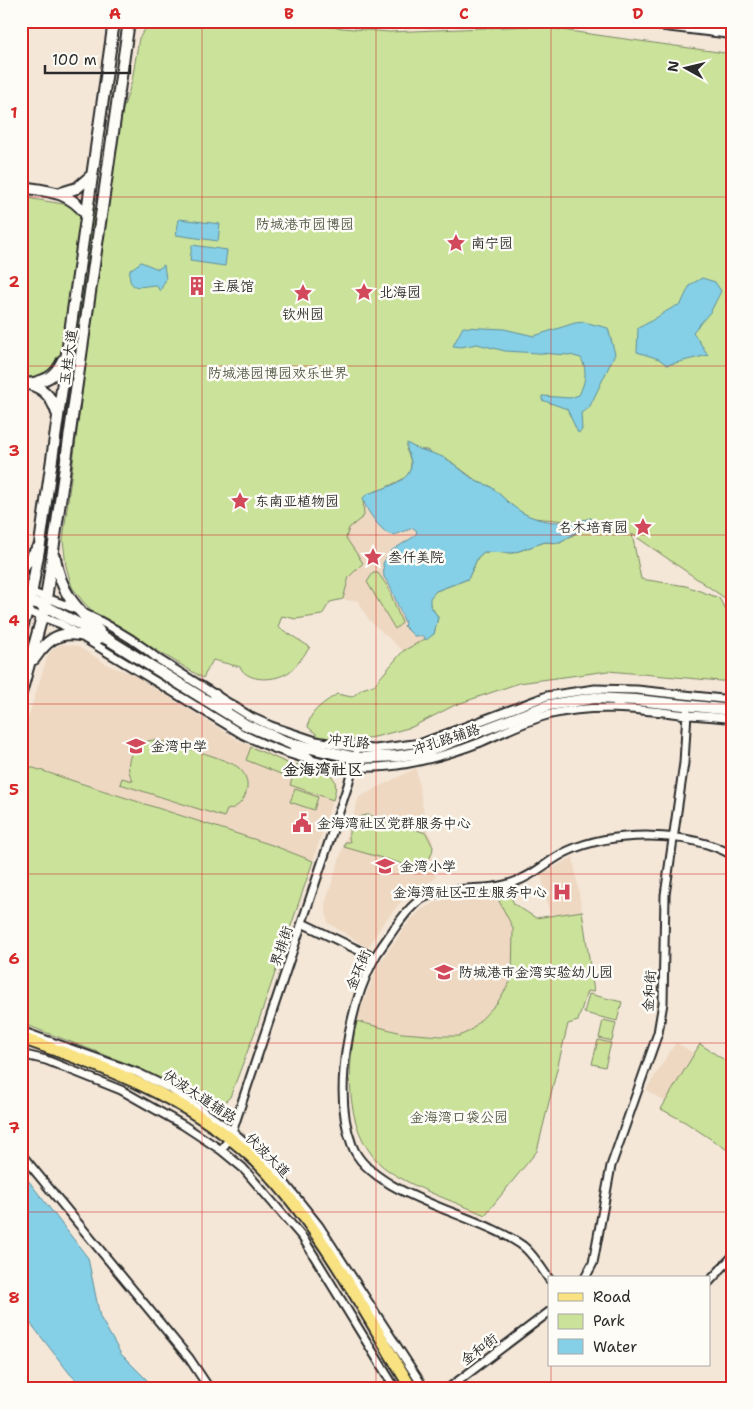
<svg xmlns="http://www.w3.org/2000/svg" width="753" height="1409" font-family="'Shantell Sans','LXGW WenKai TC',sans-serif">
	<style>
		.built { fill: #eed8c2 }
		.green { fill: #cae299; stroke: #7a8662 }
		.water { fill: #85d0e6; stroke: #618e9b }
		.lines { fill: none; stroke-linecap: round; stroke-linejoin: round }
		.street-casing { stroke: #2b2b2b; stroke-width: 11 }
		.secondary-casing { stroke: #2b2b2b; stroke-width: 14 }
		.primary-casing { stroke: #2b2b2b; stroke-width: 15 }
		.street { stroke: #fdfcf7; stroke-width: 7 }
		.secondary { stroke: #fdfcf7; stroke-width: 10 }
		.primary { stroke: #f8e281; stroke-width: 11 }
		.grid { fill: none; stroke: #d62828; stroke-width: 1; stroke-opacity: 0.55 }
		.labels { text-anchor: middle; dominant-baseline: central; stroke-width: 5; stroke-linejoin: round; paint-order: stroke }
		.park-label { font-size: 14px; fill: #535946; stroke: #fdfcf7 }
		.poi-label { font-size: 14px; fill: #2b2b2b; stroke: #fdfcf7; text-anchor: start }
		.street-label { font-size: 14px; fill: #2b2b2b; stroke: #fdfcf7 }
		.quarter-label { font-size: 16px; font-weight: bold; fill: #2b2b2b; stroke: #fdfcf7 }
		.neatline { fill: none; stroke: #d62828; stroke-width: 2 }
		.grid-label { font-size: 16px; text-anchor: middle; font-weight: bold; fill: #d62828 }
	</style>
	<rect width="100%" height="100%" fill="#f4e7d8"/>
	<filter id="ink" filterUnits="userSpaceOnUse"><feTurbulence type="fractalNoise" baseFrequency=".02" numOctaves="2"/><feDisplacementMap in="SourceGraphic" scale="10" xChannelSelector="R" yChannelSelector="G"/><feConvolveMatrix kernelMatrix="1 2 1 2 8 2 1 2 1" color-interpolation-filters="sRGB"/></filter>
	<g filter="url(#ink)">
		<path class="built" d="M333,473L394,535L413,528L417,531L384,577L390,585L405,623L414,636H423L426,640L403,651L369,620L357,600L349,601L343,599L349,577L346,538Z
			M62,644L77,646L110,666L130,673L238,740L282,760L329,774L335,779L337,786L313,861L272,845L21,764V739L48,655L54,648Z
			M416,768L427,830L433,841L432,855L436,878L405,897L382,925L368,948L328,923L325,904L359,797Z
			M573,857L582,911L550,915L541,874Z
			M464,896L498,899L513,928L512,979L497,1003L470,1031L459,1036L402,1033L356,1021L378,965L411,919L422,909L442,899Z
			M676,1042L701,1058L672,1106L646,1090Z"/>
		<path class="green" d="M151,21H263L389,32L533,26L732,54V603L632,534L641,579L686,586L719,598L732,621V682L608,671L519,683L455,705L412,727L375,737L341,741L321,738L308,727C309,711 324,703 337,694L352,697L362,689L374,685L403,651L434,634L438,617L430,605L429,598L436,591L468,579L478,557L484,552L513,553L545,542L560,543L588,526L591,518L577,522L533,518L517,510L490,486L478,482L446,458L435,456L427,450L406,449C411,460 414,468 405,478L363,499L364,516L349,528L346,538L363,563L349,577L343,599L330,602L322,615L296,619L282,616L278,627L310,647C304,655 297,666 289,672C276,681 248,683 240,667L213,660L203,678L96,614L84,603L72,587L66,566L63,540L83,385L21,375V197L106,211L118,125L132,81L139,38Z
			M373,573H378L388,587L402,623L395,629L367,582Z
			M154,740C167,741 231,760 239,768C246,774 249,784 246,793C243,803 236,808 227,810L224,817L120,784L122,778L133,781C122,763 132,742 154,740Z
			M251,747L292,765L288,777L246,760Z
			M21,764L272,845L313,861L256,1029L230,1097L223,1104L209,1105L134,1066L21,1023Z
			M297,764C322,772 343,769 333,800L290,785Z
			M295,789L318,797L314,810L290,802Z
			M369,815L426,833L433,847C432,859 425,866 413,867L344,847L345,842H350C346,828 353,816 369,815Z
			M510,894L514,904L536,918L582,911L594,992L587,991L578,1021L568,1024L537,1151L485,1215C458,1203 399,1183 379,1163C343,1126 348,1068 356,1021L402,1033L442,1036H459L470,1031L497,1003L512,979L513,928L498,899Z
			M589,994L622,1002L617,1021L584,1013Z
			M603,1020L616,1023L612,1041L599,1038Z
			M598,1040L611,1043L605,1067L592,1064Z
			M700,1044L732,1065V1153L685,1122L661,1109Z"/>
		<path class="water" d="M179,219L220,224L218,241L176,235Z
			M192,245L227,250L225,266L190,261Z
			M141,262L158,269L164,265L166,279L160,291L156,285C144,285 126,294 130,270Z
			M702,278L715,282L721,291L711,311L693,332L708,355L667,365L659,359L637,352L638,328C654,321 665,310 681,304L690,285Z
			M584,322L608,328L615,354L589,408L581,413L582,430L578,433L567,409L542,400V396L570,398L579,395C585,383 588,371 581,358L570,355L505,351L477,344L461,347L453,346L463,327L504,329L534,336L575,323Z
			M407,443C420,452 436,452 448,460C458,467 467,475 476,481C481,484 486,484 491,487C500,493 507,503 517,509C537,524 568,525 591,518L592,522L560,543L545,542L513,553L484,552L478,557L468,579L436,591L430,598V605L438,617L434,634L426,640L423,636H414L404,626L405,623L390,586L384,577L383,563L391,551L415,536L417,531L413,528C407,530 399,534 393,535C383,535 364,508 363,498L367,494C381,489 414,482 411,462C410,455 406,451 407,443Z
			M21,1171L88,1258L100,1317L121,1354L155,1388H84L70,1374L21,1311Z"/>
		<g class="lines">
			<g class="street-casing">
				<path id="street" d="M21,589C68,604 120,627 158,659L251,717L271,726L316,741L357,748L375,749L422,743L547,696L595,689L637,690L732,700
					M21,609L61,624L242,734C329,777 391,777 481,742C504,732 527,720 551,714C594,704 636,709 679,714C697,716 714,716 732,719
					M302,923L375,958
					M21,1031L138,1073L171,1089L232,1131L257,1153L275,1171L319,1226L424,1388
					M21,1054L46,1060L121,1090L183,1125L221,1150L243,1168L303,1238L395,1388
					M221,1150L230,1138L348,785L356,754
					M21,1154L189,1358L209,1388
					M585,1278L593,1263L611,1166L658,1033L663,1003L665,895L684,763L687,712
					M549,1279C542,1269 533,1254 523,1246C480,1214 370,1196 352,1145C332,1093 349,1006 375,957C381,947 388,938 394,929C402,918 411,905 423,898C453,883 486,894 517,881C536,874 550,859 568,851C612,831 689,830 732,855
					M709,1282L732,1257
					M449,1388L549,1312"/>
			</g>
			<g class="secondary-casing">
				<path id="secondary" d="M632,21L732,33
					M21,187C49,191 68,191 86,214
					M61,193L77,188L92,175
					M21,382C41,385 51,395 57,413
					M29,384C47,380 55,377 63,360
					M55,558C61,593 75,607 99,631
					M21,570L37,549
					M21,598L45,606L109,640L246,725L289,743L356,758L398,756L425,752L549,705L595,698L636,700L732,710
					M21,631L30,601L40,544L114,21
					M34,659C53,630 67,632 98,638
					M21,693L45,606L129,21
					M215,695L226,709
					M294,747L310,760"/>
			</g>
			<g class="primary-casing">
				<path id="primary" d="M21,1038C102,1065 189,1098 252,1157C316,1217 365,1313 411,1388"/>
			</g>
			<use href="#street" class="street"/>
			<use href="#secondary" class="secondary"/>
			<use href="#primary" class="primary"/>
		</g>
	</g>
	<path class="grid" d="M202,21V1388M376,21V1388M551,21V1278M21,197H732M21,366H732M21,535H732M21,704H732M21,874H732M21,1043H732M21,1212H732M551,1365V1388"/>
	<defs>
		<g id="sight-bare" transform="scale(1.5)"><path d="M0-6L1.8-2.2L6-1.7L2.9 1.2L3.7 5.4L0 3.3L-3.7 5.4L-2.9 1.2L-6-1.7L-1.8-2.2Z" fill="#d1495b" stroke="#fdfcf7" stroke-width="2.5" paint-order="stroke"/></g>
		<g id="building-bare" transform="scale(1.5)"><path d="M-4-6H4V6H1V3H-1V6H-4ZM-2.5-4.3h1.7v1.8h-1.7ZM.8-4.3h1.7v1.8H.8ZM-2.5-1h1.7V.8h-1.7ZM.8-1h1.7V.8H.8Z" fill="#d1495b" stroke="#fdfcf7" stroke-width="2.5" paint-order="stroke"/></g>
		<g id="school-bare" transform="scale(1.5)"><path d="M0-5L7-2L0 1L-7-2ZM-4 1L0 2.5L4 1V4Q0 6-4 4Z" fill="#d1495b" stroke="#fdfcf7" stroke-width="2.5" paint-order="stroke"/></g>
		<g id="civic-bare" transform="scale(1.5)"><path d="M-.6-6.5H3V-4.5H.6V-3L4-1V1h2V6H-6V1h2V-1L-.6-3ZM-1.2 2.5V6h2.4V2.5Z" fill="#d1495b" stroke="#fdfcf7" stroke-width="2.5" paint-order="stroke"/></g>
		<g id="hospital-bare" transform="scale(1.5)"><path d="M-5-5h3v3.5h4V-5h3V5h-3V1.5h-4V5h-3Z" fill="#d1495b" stroke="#fdfcf7" stroke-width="2.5" paint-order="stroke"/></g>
	</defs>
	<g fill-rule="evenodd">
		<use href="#sight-bare" x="456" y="243"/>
		<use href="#building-bare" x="197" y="286"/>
		<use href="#sight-bare" x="364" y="292"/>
		<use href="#sight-bare" x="303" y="293"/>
		<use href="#sight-bare" x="240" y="501"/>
		<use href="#sight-bare" x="643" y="527"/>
		<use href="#sight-bare" x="373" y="557"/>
		<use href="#school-bare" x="136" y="746"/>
		<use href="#civic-bare" x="302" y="823"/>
		<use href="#school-bare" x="385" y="866"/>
		<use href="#hospital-bare" x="562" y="892"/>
		<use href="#school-bare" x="444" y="972"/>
	</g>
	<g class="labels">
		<g class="park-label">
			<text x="305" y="224">防城港市园博园</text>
			<text x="278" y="373">防城港园博园欢乐世界</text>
			<text x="459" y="1117">金海湾口袋公园</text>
		</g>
		<g class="poi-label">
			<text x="471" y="243">南宁园</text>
			<text x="212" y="286">主展馆</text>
			<text x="379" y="292">北海园</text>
			<text x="303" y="314" text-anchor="middle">钦州园</text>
			<text x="255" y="501">东南亚植物园</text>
			<text x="628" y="527" text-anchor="end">名木培育园</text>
			<text x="388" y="557">叁仟美院</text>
			<text x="151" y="746">金湾中学</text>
			<text x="317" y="823">金海湾社区党群服务中心</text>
			<text x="400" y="866">金湾小学</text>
			<text x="547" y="892" text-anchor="end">金海湾社区卫生服务中心</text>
			<text x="459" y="972">防城港市金湾实验幼儿园</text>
		</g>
		<g class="street-label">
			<text transform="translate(68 357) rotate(-82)">玉桂大道</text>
			<text transform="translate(446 739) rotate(-18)">冲孔路辅路</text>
			<text transform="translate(349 741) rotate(6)">冲孔路</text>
			<text transform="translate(281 946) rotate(-71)">界排街</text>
			<text transform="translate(358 970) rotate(-67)">金环街</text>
			<text transform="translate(649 991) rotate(-86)">金和街</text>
			<text transform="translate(200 1096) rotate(33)">伏波大道辅路</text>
			<text transform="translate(268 1155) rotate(45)">伏波大道</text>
			<text transform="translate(479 1349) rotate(-37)">金和街</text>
		</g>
		<g class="quarter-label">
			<text x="323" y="769">金海湾社区</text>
		</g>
	</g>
	<rect width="753" height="1409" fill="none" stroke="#fdfcf7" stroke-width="55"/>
	<rect x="548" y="1276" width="162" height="90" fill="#fdfcf7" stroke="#a9a8a5"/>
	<rect x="558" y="1293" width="25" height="8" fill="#f8e281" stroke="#a9a8a5"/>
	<text x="593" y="1302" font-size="15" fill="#2b2b2b">Road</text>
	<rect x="558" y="1314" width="25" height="15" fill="#cae299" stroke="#a9a8a5"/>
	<text x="593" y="1326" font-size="15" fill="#2b2b2b">Park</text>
	<rect x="558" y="1339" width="25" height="15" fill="#85d0e6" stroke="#a9a8a5"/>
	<text x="593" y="1352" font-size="15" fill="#2b2b2b">Water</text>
	<g transform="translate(686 68) rotate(278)" stroke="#fdfcf7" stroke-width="4" paint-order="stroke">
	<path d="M0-4L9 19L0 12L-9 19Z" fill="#2b2b2b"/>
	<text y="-8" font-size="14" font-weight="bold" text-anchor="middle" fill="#2b2b2b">N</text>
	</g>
	<path d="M45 65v8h85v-8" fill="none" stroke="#2b2b2b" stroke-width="2.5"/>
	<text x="52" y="65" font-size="15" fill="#2b2b2b" stroke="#fdfcf7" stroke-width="4" paint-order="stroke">100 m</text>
	<rect x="28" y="28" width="698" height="1354" class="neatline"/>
	<g class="grid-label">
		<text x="115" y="19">A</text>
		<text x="289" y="19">B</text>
		<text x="464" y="19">C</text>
		<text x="638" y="19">D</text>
		<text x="14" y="118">1</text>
		<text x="14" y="287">2</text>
		<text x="14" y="456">3</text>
		<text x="14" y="626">4</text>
		<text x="14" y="795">5</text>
		<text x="14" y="964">6</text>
		<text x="14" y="1133">7</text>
		<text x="14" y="1303">8</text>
	</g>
</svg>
